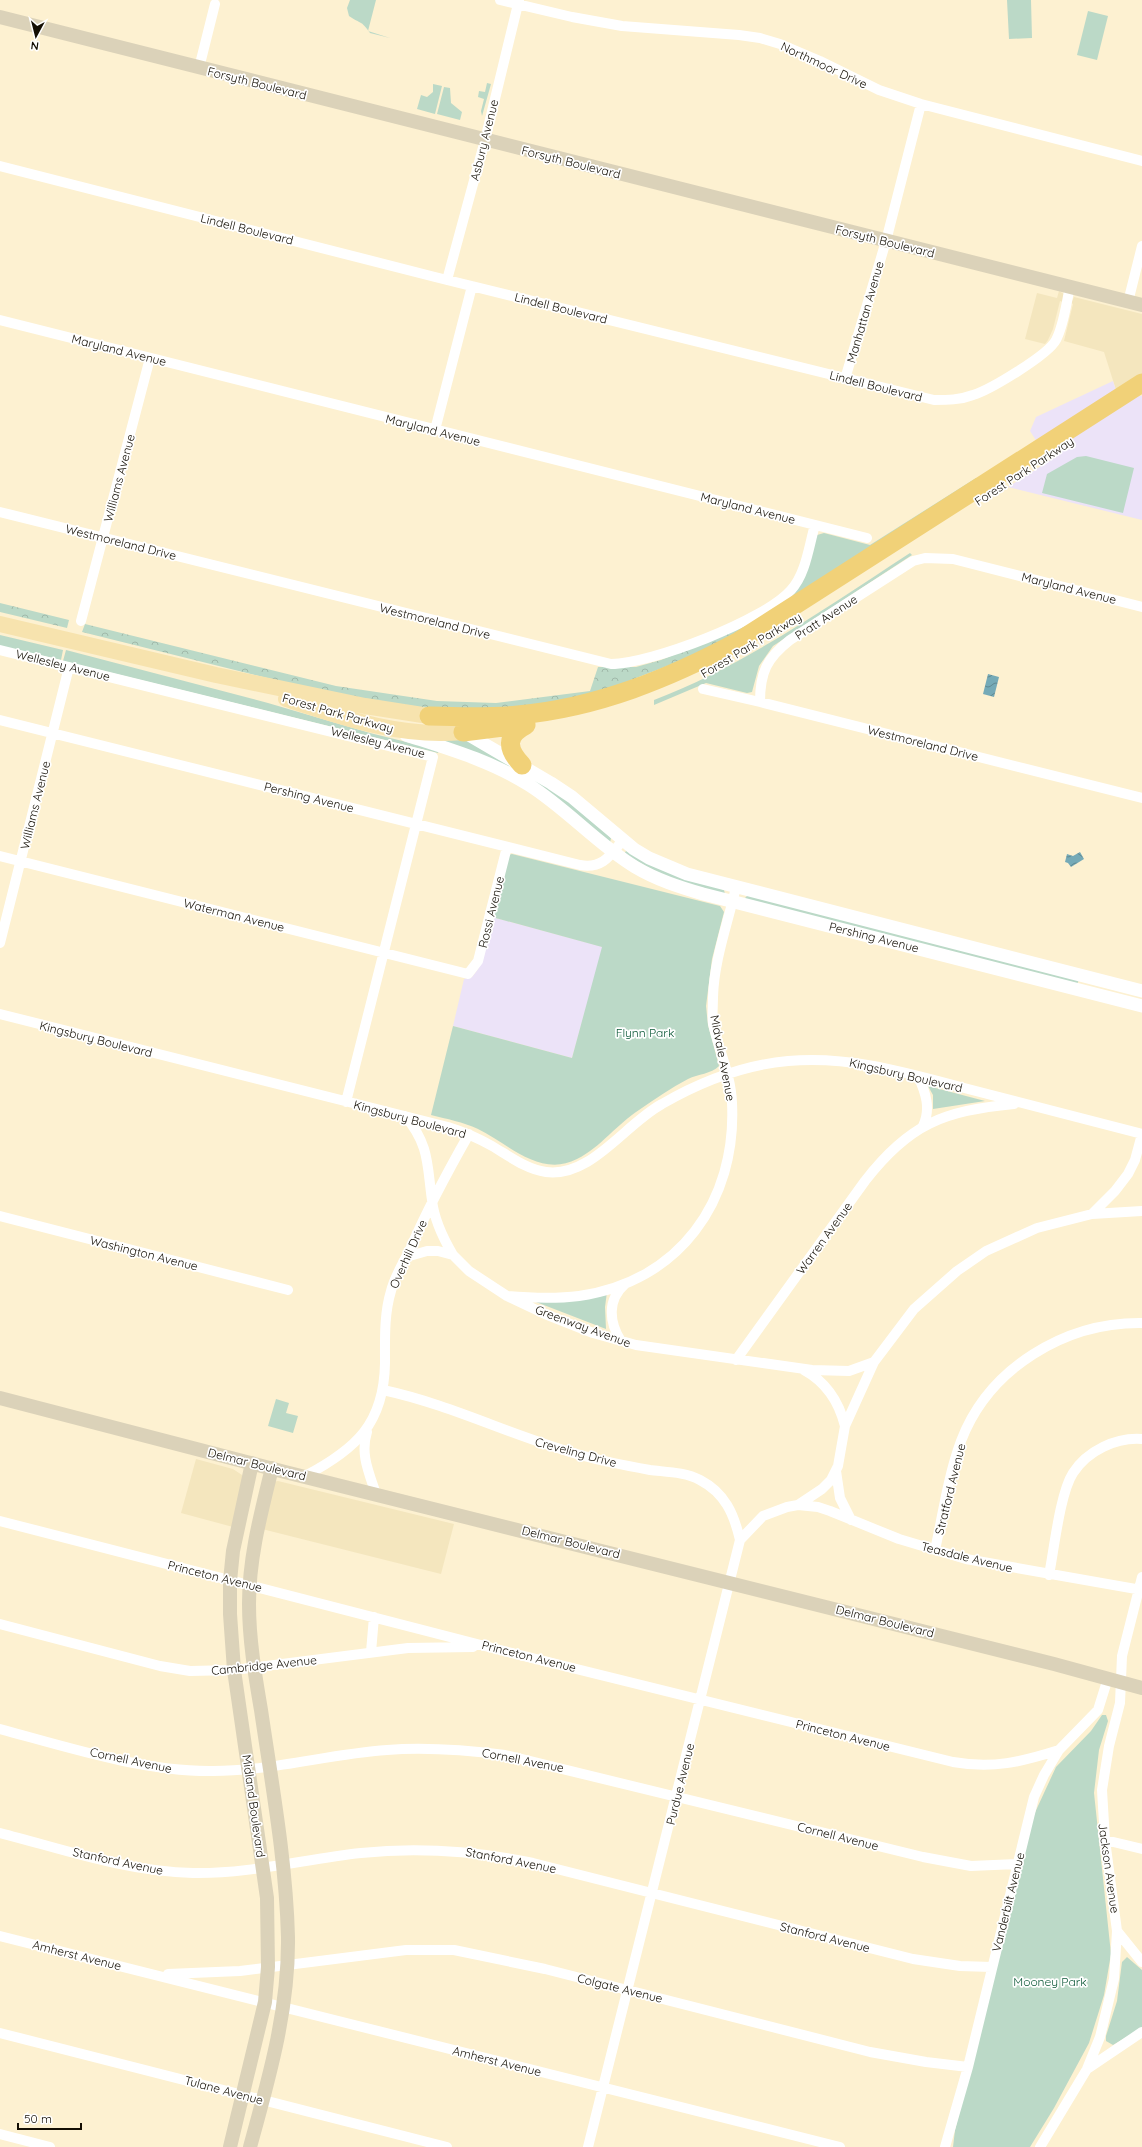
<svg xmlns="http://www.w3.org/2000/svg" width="1142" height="2147" font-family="Quicksand,sans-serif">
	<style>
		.built { fill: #f4e6be }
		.education { fill: #ece3f8 }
		.green { fill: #bbd9c7 }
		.forest { fill: url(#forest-crowns) }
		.water { fill: url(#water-waves) }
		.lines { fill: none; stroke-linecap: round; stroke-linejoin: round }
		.minor { stroke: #fff; stroke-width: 10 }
		.tertiary { stroke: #fff; stroke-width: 13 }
		.secondary { stroke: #dbd2b9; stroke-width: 14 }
		.primary { stroke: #f7e3ae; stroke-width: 16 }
		.motorway { stroke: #f1d178; stroke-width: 19 }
		.labels { text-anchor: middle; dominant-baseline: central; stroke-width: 3.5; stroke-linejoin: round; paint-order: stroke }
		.street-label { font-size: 12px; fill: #130e04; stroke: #fff }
		.park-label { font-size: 12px; fill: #0b5837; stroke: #fff }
	</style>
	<defs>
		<pattern id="forest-crowns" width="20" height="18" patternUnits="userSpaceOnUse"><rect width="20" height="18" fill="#bbd9c7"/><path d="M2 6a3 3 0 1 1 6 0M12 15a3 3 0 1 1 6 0" fill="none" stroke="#a0b9a9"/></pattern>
		<pattern id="water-waves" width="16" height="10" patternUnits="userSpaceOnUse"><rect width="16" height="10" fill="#75aab7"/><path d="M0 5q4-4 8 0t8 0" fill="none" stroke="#5f8993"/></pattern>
	</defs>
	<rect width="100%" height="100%" fill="#fdf1d1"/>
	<path class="built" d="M1059,291L1064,294L1063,302L1060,301L1053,329L1048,340L1045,344L1025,339L1037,293L1057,298Z
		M1074,297L1142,314V381L1116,390L1104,352L1064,341L1073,304L1071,303Z
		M196,1459L233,1469L242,1475L243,1480L233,1527L181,1513Z
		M278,1481L454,1524L441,1574L262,1529L273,1482Z"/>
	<path class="education" d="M1113,381L1116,390L1142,396V520L1008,487L1057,456L1045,438L1037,442L1030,431L1036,417Z
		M492,917L603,947L572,1058L453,1026L464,979L472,977L478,969Z"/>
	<path class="green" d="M350,0H376L368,31L390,38L370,33C360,19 362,25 349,16L347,8Z
		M1007,0H1031L1032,38L1009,39Z
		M1088,11L1108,16L1097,60L1077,55Z
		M487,83L491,84L482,116L481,111L484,99L478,97L479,91L485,92Z
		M433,84L442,86L435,114L417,109L421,95L427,97L433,92Z
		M444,87L450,88L451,103L462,112L460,120L437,114Z
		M1086,456L1134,468L1123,513L1042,493L1047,474L1077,457Z
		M976,478L981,479L743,632L740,628L791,597L796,591L817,535L824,533L870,545Z
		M910,553L912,555L773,646L759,666L752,692L747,693L706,683L654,705V700C747,664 827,607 910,553Z
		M0,635L63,650L61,660L0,646Z
		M66,650L268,703L370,733L439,750L438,753L63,661Z
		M464,739L562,796L608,835L611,838L610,843L559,801L446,744L444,740Z
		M626,851L724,890L725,894L671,880L624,854Z
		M512,854L720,906L724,912L712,959L706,1006L708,1025L719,1066C711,1074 698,1074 688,1079C671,1088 655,1099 639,1110C617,1124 601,1147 577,1159C540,1178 509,1144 478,1129C463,1122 447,1119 431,1115L453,1026L572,1058L602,947L492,917L508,855Z
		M748,895L1079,979L1077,985L744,899Z
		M928,1086L985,1101L933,1109V1095Z
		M607,1292L605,1307L606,1329L536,1302Z
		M276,1399L289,1403L286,1413L298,1416L293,1433L268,1426Z
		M1102,1715H1106L1108,1721L1099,1750L1094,1793L1111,1954L1104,1995L1089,2043L1054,2108L1030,2147H953L955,2130L1032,1819L1056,1767L1091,1731Z
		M1127,1957L1142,1970V2028L1113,2045L1106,2041V2036L1117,2001L1122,1962Z"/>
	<path class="forest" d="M0,603L69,620L67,628L0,612Z
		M85,624L336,686L437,701L496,703L590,691L598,667H636L661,660L740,628L743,632L719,646L569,704L436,711L315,690L82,632Z"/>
	<path class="water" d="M988,674L999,677L994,697L983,694Z
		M1080,852L1084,859L1071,867L1068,863L1065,862L1067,854L1073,856Z"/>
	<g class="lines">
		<path class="minor" d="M500,0L572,17L622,26L739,35L760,38L780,44L820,61L879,90L921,104L1142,161
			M199,68L215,4
			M0,166L435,277L934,400C947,400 960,400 973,395C990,390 1048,355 1056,340C1064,325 1066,304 1070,287
			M447,280L485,140L519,0
			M1128,302L1142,246
			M0,320L867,538
			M845,379L886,241L921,104
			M435,430L472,286
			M0,512L611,664C651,664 765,620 791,590C806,574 809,545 815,525
			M81,621L150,358
			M0,650L433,757L346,1102
			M703,689L760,702L1142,798
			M760,702C760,672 767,658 790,640L913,561L925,558L953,559L1142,607
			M0,720L580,865C602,869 610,856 622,841
			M0,856L468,974L478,961L507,847
			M0,943L69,667
			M0,1014L448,1127C464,1132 478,1138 492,1146C509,1156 526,1169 546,1172C591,1178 625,1124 662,1104C700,1082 744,1065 788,1061C851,1055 911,1074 972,1090C1028,1105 1085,1119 1142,1134
			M918,1076C926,1093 931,1109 923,1126
			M405,1116C430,1145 427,1166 432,1200C434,1220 443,1238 453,1255
			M1092,1214L1142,1211
			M0,1216L288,1290
			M406,1257L427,1251H438L453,1255L469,1271L507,1296L545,1314L593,1333L636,1345L812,1370L849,1371L874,1362
			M507,1296C531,1298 555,1299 579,1296C679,1282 737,1201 732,1103C731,1075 719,1051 713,1024C712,1015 713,1005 713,997C714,960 728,923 736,887
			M621,1341C609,1322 607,1300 625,1284
			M736,1360L865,1181C909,1124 943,1111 1014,1104
			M804,1370C826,1382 839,1402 845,1426
			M383,1390C453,1405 516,1438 584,1456C606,1462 628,1466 650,1470C666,1472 685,1472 700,1480C725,1493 734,1514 740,1540
			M367,1432C360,1454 369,1473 376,1494
			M836,1471L840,1498L851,1520
			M305,1476C356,1449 384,1424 385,1363C385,1339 384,1314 391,1291C395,1275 404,1262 411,1247C428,1208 448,1171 469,1134
			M798,1505L818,1507L830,1511L899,1539L966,1559L1142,1590
			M0,1521L508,1652L953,1762C993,1769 1021,1762 1059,1750
			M935,1550C943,1514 948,1476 961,1441C989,1368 1065,1322 1142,1323
			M1049,1575C1054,1550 1060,1493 1073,1473C1087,1451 1116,1437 1142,1439
			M0,1624L160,1666L190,1671L234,1670L408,1648L473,1647
			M371,1652L374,1617
			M0,1729C67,1747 144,1772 213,1771C271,1771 329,1754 387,1750C426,1747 466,1750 505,1755L923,1857L971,1866L1017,1864
			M0,1833C63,1849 127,1872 193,1873C250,1874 305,1859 361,1853C419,1847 475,1851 533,1863L913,1959L960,1966L992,1967
			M1105,1840L1142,1849
			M1117,1931L1142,1962
			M0,1936L840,2147
			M168,1974L240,1971L406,1950H454L545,1969L870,2052L926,2062L968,2067
			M0,2033L447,2147
			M1087,2069L1142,2032
			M0,2134L50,2147
			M588,2147L740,1540L763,1516L787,1507L798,1505L822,1489L831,1480L838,1466L845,1426L874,1362L914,1309L957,1271L986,1251L1037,1228L1092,1214L1115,1191L1128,1174L1135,1160L1142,1134
			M945,2147L968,2067L1034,1797L1044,1775L1059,1750L1098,1710L1108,1678
			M1040,2147L1087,2069L1100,2037L1114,1979L1117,1931L1105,1840L1102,1790L1109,1746L1120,1703L1122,1656L1142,1577"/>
		<path class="tertiary" d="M462,731L551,783L572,797L634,849L649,858L687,874L1142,991
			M406,735C449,749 491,761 529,785C567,809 597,844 635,867C657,880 679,887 703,894L1142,1006"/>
		<path class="secondary" d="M0,17L1142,305
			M0,1398L285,1472L1054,1664L1142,1688
			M230,2147L265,2002L268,1967L267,1898L234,1670L230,1614V1581L233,1551L252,1463
			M250,2147C269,2078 289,2009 288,1937C286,1861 272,1785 261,1710C255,1675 249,1639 249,1604C249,1557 261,1513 272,1468"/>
		<path class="primary" d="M0,624L216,675L365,706L429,716
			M286,699C344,718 401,738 463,732"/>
		<path class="motorway" d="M429,716C459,717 488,718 518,715C597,708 670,678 739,641L1142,383
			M463,732L503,727
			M522,765C507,749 505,736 526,725"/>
	</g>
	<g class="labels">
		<g class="street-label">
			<text transform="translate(824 65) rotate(25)">Northmoor Drive</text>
			<text transform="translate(257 83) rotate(14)">Forsyth Boulevard</text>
			<text transform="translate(484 140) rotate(-76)">Asbury Avenue</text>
			<text transform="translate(571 162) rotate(14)">Forsyth Boulevard</text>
			<text transform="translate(247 229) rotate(14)">Lindell Boulevard</text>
			<text transform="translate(885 241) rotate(14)">Forsyth Boulevard</text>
			<text transform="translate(561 308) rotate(14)">Lindell Boulevard</text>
			<text transform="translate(865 312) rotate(-74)">Manhattan Avenue</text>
			<text transform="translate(119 350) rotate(14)">Maryland Avenue</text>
			<text transform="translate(876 386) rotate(14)">Lindell Boulevard</text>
			<text transform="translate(433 430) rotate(14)">Maryland Avenue</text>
			<text transform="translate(1024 471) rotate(-33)">Forest Park Parkway</text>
			<text transform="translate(119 478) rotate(-75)">Williams Avenue</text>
			<text transform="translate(748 508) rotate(14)">Maryland Avenue</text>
			<text transform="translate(121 542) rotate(14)">Westmoreland Drive</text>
			<text transform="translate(1069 588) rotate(14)">Maryland Avenue</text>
			<text transform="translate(826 617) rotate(-33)">Pratt Avenue</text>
			<text transform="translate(435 621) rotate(14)">Westmoreland Drive</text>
			<text transform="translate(751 645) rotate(-31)">Forest Park Parkway</text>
			<text transform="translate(63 665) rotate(14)">Wellesley Avenue</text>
			<text transform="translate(338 713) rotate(16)">Forest Park Parkway</text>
			<text transform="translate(378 742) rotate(14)">Wellesley Avenue</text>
			<text transform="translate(923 743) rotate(14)">Westmoreland Drive</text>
			<text transform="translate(309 797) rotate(14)">Pershing Avenue</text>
			<text transform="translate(35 805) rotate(-76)">Williams Avenue</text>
			<text transform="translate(491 912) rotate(-76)">Rossi Avenue</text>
			<text transform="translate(234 915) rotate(14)">Waterman Avenue</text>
			<text transform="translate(874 937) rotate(14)">Pershing Avenue</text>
			<text transform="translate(96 1039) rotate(14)">Kingsbury Boulevard</text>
			<text transform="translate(723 1058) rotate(79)">Midvale Avenue</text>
			<text transform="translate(906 1075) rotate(13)">Kingsbury Boulevard</text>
			<text transform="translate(410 1119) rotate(15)">Kingsbury Boulevard</text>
			<text transform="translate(824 1238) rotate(-54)">Warren Avenue</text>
			<text transform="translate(144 1253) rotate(14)">Washington Avenue</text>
			<text transform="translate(408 1254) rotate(-66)">Overhill Drive</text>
			<text transform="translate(583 1326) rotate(20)">Greenway Avenue</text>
			<text transform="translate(576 1452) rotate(15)">Creveling Drive</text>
			<text transform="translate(257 1464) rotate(14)">Delmar Boulevard</text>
			<text transform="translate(950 1489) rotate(-76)">Stratford Avenue</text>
			<text transform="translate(571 1542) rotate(14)">Delmar Boulevard</text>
			<text transform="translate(967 1557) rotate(14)">Teasdale Avenue</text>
			<text transform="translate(215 1576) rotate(14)">Princeton Avenue</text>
			<text transform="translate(885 1621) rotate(14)">Delmar Boulevard</text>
			<text transform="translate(529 1656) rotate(14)">Princeton Avenue</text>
			<text transform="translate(264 1665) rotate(-6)">Cambridge Avenue</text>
			<text transform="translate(843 1735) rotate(14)">Princeton Avenue</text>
			<text transform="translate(131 1760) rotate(12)">Cornell Avenue</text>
			<text transform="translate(523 1760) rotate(11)">Cornell Avenue</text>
			<text transform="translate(680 1784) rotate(-76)">Purdue Avenue</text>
			<text transform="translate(254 1806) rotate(82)">Midland Boulevard</text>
			<text transform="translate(838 1836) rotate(14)">Cornell Avenue</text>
			<text transform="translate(511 1860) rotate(11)">Stanford Avenue</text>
			<text transform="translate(118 1861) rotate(12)">Stanford Avenue</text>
			<text transform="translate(1109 1868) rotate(82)">Jackson Avenue</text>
			<text transform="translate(1008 1902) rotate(-76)">Vanderbilt Avenue</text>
			<text transform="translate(825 1937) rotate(14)">Stanford Avenue</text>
			<text transform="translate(77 1955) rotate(14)">Amherst Avenue</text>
			<text transform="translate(620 1988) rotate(14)">Colgate Avenue</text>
			<text transform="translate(497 2061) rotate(14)">Amherst Avenue</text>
			<text transform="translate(224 2090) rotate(15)">Tulane Avenue</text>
		</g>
		<g class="park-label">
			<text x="645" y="1032">Flynn Park</text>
			<text x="1050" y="1981">Mooney Park</text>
		</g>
	</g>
	<g transform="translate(36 36) rotate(187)" stroke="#ffffff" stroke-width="3" paint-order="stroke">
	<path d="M0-3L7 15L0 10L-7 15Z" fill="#130e04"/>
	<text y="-6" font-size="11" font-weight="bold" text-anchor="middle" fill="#130e04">N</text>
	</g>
	<path d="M18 2123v6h63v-6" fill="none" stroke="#130e04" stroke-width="2"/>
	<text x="24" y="2123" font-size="12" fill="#130e04" stroke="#ffffff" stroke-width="3" paint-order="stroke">50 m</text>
</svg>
